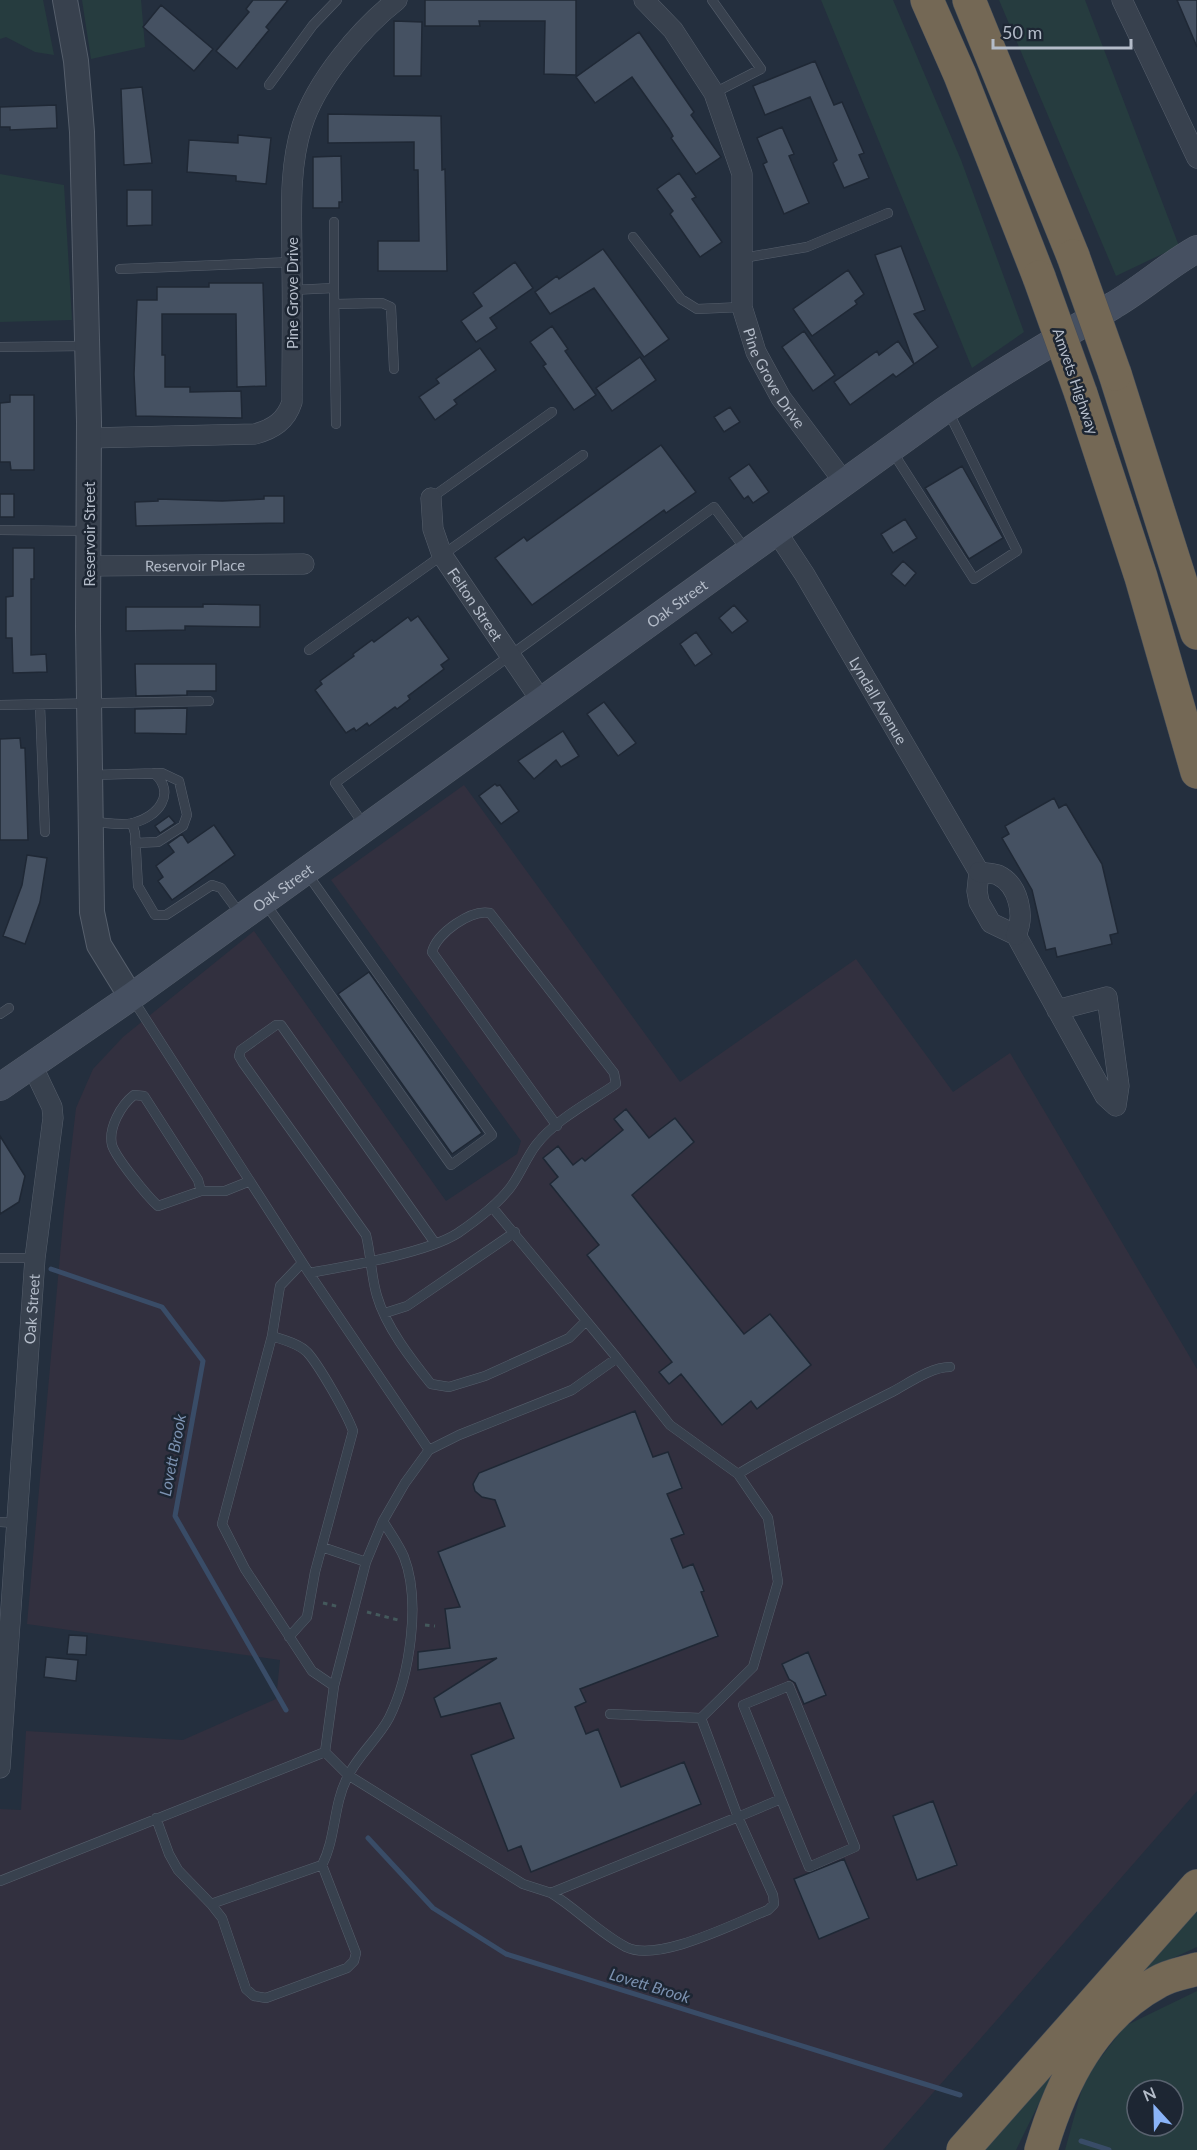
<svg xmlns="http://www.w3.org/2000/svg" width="1197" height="2150" font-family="Lato,sans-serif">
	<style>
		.medical { fill: #32303f }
		.green { fill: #263c3f; fill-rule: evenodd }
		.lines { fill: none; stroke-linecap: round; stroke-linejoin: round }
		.stream { stroke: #394c67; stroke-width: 5 }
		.building { fill: #455162; stroke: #1f2835; stroke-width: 1.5 }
		.service-casing { stroke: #565f6c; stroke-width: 10 }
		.minor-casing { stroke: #565f6c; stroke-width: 21 }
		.tertiary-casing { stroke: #565f6c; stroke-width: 26 }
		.secondary-casing { stroke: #565f6c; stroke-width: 28 }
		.motorway-casing { stroke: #434c59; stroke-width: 34 }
		.path { stroke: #44595c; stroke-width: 3; stroke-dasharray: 4.5 4.5; stroke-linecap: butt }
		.service { stroke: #38414e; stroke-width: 9 }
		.minor { stroke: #38414e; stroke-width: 20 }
		.tertiary { stroke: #38414e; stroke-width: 24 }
		.secondary { stroke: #465061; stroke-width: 27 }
		.motorway { stroke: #746855; stroke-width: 33 }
		.motorway-bridge-casing { stroke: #434c59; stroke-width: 34; stroke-linecap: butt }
		.motorway-bridge { stroke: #746855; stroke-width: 33 }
		.labels { text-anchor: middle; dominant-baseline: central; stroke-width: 5; stroke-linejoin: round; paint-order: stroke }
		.street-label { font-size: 15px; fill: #b4bcc9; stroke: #1d2633 }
		.water-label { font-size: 16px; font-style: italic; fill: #7c92b1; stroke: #1d2633 }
	</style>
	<rect width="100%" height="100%" fill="#242f3e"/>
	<path class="medical" d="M464,785L680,1082L856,959L953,1092L1010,1053L1197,1369V1791L883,2150H0V1809L21,1810L26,1731L183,1740L276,1699L280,1660L27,1624L64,1211L76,1108L93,1069L123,1037L254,931L446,1201L517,1154L521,1141L331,880Z"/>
	<path class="green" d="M0,0H43L54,55L35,52L6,37L0,39Z
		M82,0H141L145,47L91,59Z
		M821,0H893L961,160L1024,332L972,368Z
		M999,0H1085L1179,246L1116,276Z
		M0,174L64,185L72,320L0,322Z
		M1197,1903V1947L1128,1979Z
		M1197,1991V2150H1065L1085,2078L1125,2026ZM1137,2090H1173V2126H1137Z
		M1069,2042L1016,2150H980Z"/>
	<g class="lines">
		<path class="stream" d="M51,1269L162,1307L203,1361L175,1516L286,1710
			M368,1838L433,1908L506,1954L960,2095
			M1081,2141L1109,2150"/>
	</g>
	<path class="building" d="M253,0H288L266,27L269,30L237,69L216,51L249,12L246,9Z
		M425,0H576V75L544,74L545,21H479L480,26H425Z
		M1177,0H1197V47Z
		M161,5L213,49L194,71L143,27Z
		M394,21L422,22L421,76H394Z
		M639,32L694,112L691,115L721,157L696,174L671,138L673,136L669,129L632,77L595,103L576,77Z
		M815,61L834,105L842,102L864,153L859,155L869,178L844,188L833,163L837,160L810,97L765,115L753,86Z
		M142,87L152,163L124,165L121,89Z
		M56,105L57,128L10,130V127H0V107Z
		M328,114L441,116L442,170L445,169L447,271H378V241H419L418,170H414V142L328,143Z
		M782,127L794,154L789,156L809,203L784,214L763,164L767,162L757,138Z
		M238,135L271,138L266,184L236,181V176L187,172L189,140L238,143Z
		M341,156L342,202H339V208H313V157Z
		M679,173L696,197L692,199L722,242L700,257L670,214L673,211L657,189Z
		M127,190H152V225L127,226Z
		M901,246L925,310L914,314L938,347L914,364L875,255Z
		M603,249L669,339L644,357L594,288L550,314L535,292L557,276L559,279Z
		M515,262L533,288L490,318L497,328L476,342L461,321L482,306L473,293Z
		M848,270L864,294L855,301L857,304L812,336L793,309Z
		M209,283H263L266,386L237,387L236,314H162V355H165V387H190V392L241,391L242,418L136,416L134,374L137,300H157V287H209Z
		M552,326L568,349L565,351L596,395L574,410L543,366L546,364L530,342Z
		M804,331L835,375L813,391L782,347Z
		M898,341L914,364L896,377L893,374L850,405L834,382L877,351L879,355Z
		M480,348L496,370L454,400L457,404L435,420L419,397L439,383L436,379Z
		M640,357L656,380L612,411L596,388Z
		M10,395H34V470H11L10,462H0V403L10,402Z
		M730,407L740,422L724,432L714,417Z
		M661,445L696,492L666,513L664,510L532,605L495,558L524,537L527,541Z
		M749,464L769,492L753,503L748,496L744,499L729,478Z
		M962,466L1003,538L969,559L925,488Z
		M0,494H14V517H0Z
		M264,496H284V523L136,526L135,502L158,501V499L222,501L264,499Z
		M905,519L917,538L893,553L881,534Z
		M13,548H34V579H31V655L46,654L47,672L13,673L12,638H6V597L13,596Z
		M903,561L916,573L905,586L891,574Z
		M203,604L260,605V627L185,626V630L126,631V607H203Z
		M734,605L748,621L732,633L719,618Z
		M418,616L449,659L441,665L444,669L408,696L410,699L397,709L395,707L369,726L367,723L356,731L354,728L346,733L315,690L322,684L320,681L354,656L353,654L372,640L374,642L408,617L411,621Z
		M696,632L712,654L695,666L680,644Z
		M135,664H216V691H187V695L136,696Z
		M604,702L636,743L618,756L587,714Z
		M187,708L186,734L135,733V709Z
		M563,731L579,756L561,767L556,760L534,779L518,761Z
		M20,738L21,748H25L28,840H0V739Z
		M495,784L497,786L500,785L519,811L501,824L479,796Z
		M1054,798L1059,808L1066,804L1102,864L1118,933L1110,935L1112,944L1057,957L1055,948L1046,950L1032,890L1002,838L1009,834L1005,826Z
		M169,816L175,823L160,833L155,826Z
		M214,825L235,855L172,900L158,881L163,877L156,866L174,852L168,844L182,834L188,843Z
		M27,855L47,858L40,902L25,944L3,936L22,885Z
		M369,972L482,1133L452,1154L338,994Z
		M626,1109L649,1138L675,1118L694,1142L632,1195L744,1334L770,1314L811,1365L757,1409L751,1401L722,1425L681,1374L669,1384L659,1372L672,1362L587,1255L599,1245L550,1184L558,1177L543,1158L558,1146L573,1165L582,1158L585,1161L623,1130L614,1119Z
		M0,1136L25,1176L19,1202L0,1214Z
		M635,1411L653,1457L668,1452L682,1488L667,1494L684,1534L671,1539L683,1568L693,1564L704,1591L701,1592L718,1636L580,1689L586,1702L575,1707L586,1734L598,1729L621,1787L684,1762L701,1804L531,1872L521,1846L508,1851L471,1755L514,1738L500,1703L441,1717L434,1698L497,1658L418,1670V1652L450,1648L445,1609L460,1607L438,1552L505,1526L495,1500L482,1497L475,1491L473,1484L479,1473Z
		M69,1635L87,1636L86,1655L67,1654Z
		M808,1652L826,1695L804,1704L795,1683L789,1679L782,1664Z
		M46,1657L78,1660L76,1681L44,1677Z
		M933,1801L957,1865L917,1880L893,1816Z
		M844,1859L869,1918L819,1939L794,1879Z"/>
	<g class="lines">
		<g class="service-casing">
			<path id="service" d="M712,0L761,69L714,93
				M269,85L313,25L337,0
				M633,237L681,299L697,309L742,307
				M743,258L807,247L888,213
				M120,269L292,262
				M334,288L336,424
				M292,290L334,288V222
				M335,304L382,303L391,307L394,369
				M0,347L87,346
				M892,451L974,579L1017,551L948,411
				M431,498L552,412
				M0,530L86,531
				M309,650L583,455
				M0,705L209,701
				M40,705L45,832
				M92,775L162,773L179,781L187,815L183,826L158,842L135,843
				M91,822C104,822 120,826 133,823C158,817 177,793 154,773
				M132,823L135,833L138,886L155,915H166L212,885L221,888L241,915
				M364,825L335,783L714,507L746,550
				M265,903L451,1165L492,1135L306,872
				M132,998L309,1273L429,1450
				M0,1014L9,1008
				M201,1191L198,1180L144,1096L134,1095C121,1105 108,1128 112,1145C116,1158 147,1196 158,1206L201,1191H225L250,1181
				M492,1207L617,1358
				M435,1243L281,1025H276L241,1050L239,1056L243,1063L366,1235C371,1255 371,1276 377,1296C386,1327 411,1359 431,1384L449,1387L485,1376L569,1338L586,1321
				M0,1258H35
				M302,1263L280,1286L272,1336L222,1524L245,1569L312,1671L334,1686
				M309,1273C348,1266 427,1253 458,1233C477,1220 496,1206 510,1188C520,1175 526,1158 536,1145C556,1119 590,1102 616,1084L614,1073L490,913C471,909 437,933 432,952L557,1126
				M385,1313L407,1306L515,1232
				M272,1336C283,1340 298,1343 307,1352C319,1365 347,1414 353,1431L315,1572L307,1617L289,1637
				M738,1474C788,1444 840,1418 892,1392C909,1383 931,1367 950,1367
				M0,1522L16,1523
				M322,1547L366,1562
				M325,1752L334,1686L366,1562L383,1521L405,1483L429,1450L459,1435L572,1390L617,1358L670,1425L738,1474L768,1518L778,1582L753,1667L701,1718L610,1714
				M325,1752L348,1775L523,1884L551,1893L738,1817L701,1718
				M156,1818L169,1854L178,1870L211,1904L322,1865C336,1838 333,1806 347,1778C357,1756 378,1739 389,1718C410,1676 421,1601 404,1557C399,1545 390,1533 383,1521
				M0,1881L325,1752
				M551,1893C577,1909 598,1932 626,1947C658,1963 735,1923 768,1910L774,1904L773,1895L738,1817L781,1799L809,1867L855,1847L789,1686L743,1705L781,1799
				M211,1904L222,1918L246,1989L254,1996L266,1998L347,1968L354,1961L356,1953L322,1865"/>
		</g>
		<g class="minor-casing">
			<g id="minor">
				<path id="s1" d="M644,0L673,30L714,93L742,174V307L756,352L781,398L844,482"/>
				<path d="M1122,0L1197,158"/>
				<path d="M89,438L255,434C273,429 286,421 292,402C292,357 293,311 292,266C292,219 288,170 302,126C316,81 361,28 397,0"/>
				<path id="s2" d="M431,498L433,529L442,555L542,702"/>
				<path id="s3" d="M776,531L805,575L979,872L977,891L979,902L991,923L1016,935L1105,1096L1116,1106L1119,1086L1107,997L1057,1010"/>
				<path id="s4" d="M89,566L304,564"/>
				<path d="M979,872C984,873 993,873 998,875C1019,885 1025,916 1016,935"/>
				<path id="s5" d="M0,1768L35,1258L53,1118L52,1107L32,1065"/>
			</g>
		</g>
		<g class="tertiary-casing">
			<path id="tertiary" d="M65,0L76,61L82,132L89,422L88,628L92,912L99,945L131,997"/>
		</g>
		<g class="secondary-casing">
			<g id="secondary">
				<path id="s6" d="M0,1087L131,997L935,417C993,376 1054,342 1114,305C1143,288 1168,265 1197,249"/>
			</g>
		</g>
		<g class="motorway-casing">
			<path id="motorway" d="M927,0L960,75L1039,277
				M969,0L1073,256
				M1115,374L1197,633
				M1081,394L1141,577L1197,772
				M963,2150L1197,1886
				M1041,2150C1061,2082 1093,2017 1158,1982C1169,1975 1184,1973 1197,1969"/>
		</g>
		<path class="path" d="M323,1603L340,1607
			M367,1612L398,1620
			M425,1625L435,1626"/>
		<use href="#service" class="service"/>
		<use href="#minor" class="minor"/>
		<use href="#tertiary" class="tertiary"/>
		<use href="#secondary" class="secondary"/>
		<use href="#motorway" class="motorway"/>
		<g class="motorway-bridge-casing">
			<path id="motorway-bridge" d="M1073,256L1115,374
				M1039,277L1081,394"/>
		</g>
		<use href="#motorway-bridge" class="motorway-bridge"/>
	</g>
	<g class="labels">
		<g class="street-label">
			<text transform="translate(292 293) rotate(-90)">Pine Grove Drive</text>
			<text stroke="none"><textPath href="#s1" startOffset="414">Pine Grove Drive</textPath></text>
			<text transform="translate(1076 381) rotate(71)">Amvets Highway</text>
			<text transform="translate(89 534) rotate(-90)">Reservoir Street</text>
			<text stroke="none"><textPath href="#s4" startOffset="106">Reservoir Place</textPath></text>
			<text stroke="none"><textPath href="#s6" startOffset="832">Oak Street</textPath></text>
			<text stroke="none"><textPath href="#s2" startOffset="118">Felton Street</textPath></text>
			<text stroke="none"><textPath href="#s3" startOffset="198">Lyndall Avenue</textPath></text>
			<text stroke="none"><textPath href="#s6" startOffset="346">Oak Street</textPath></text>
			<text stroke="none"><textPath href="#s5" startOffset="460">Oak Street</textPath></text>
		</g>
		<g class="water-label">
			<text transform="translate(172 1455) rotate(-79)">Lovett Brook</text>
			<text transform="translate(650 1985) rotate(17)">Lovett Brook</text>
		</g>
	</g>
	<g transform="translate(1155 2108) rotate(338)"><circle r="28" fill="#1d2633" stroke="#59626f" stroke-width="1.5"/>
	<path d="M0-4.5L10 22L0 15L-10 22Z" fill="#8ab4f8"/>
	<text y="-9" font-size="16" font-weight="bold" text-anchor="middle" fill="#b4bcc9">N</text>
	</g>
	<path d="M993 39v9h138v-9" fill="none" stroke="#b4bcc9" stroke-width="3"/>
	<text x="1002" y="39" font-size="18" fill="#b4bcc9" stroke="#1d2633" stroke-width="4.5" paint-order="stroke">50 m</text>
</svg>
